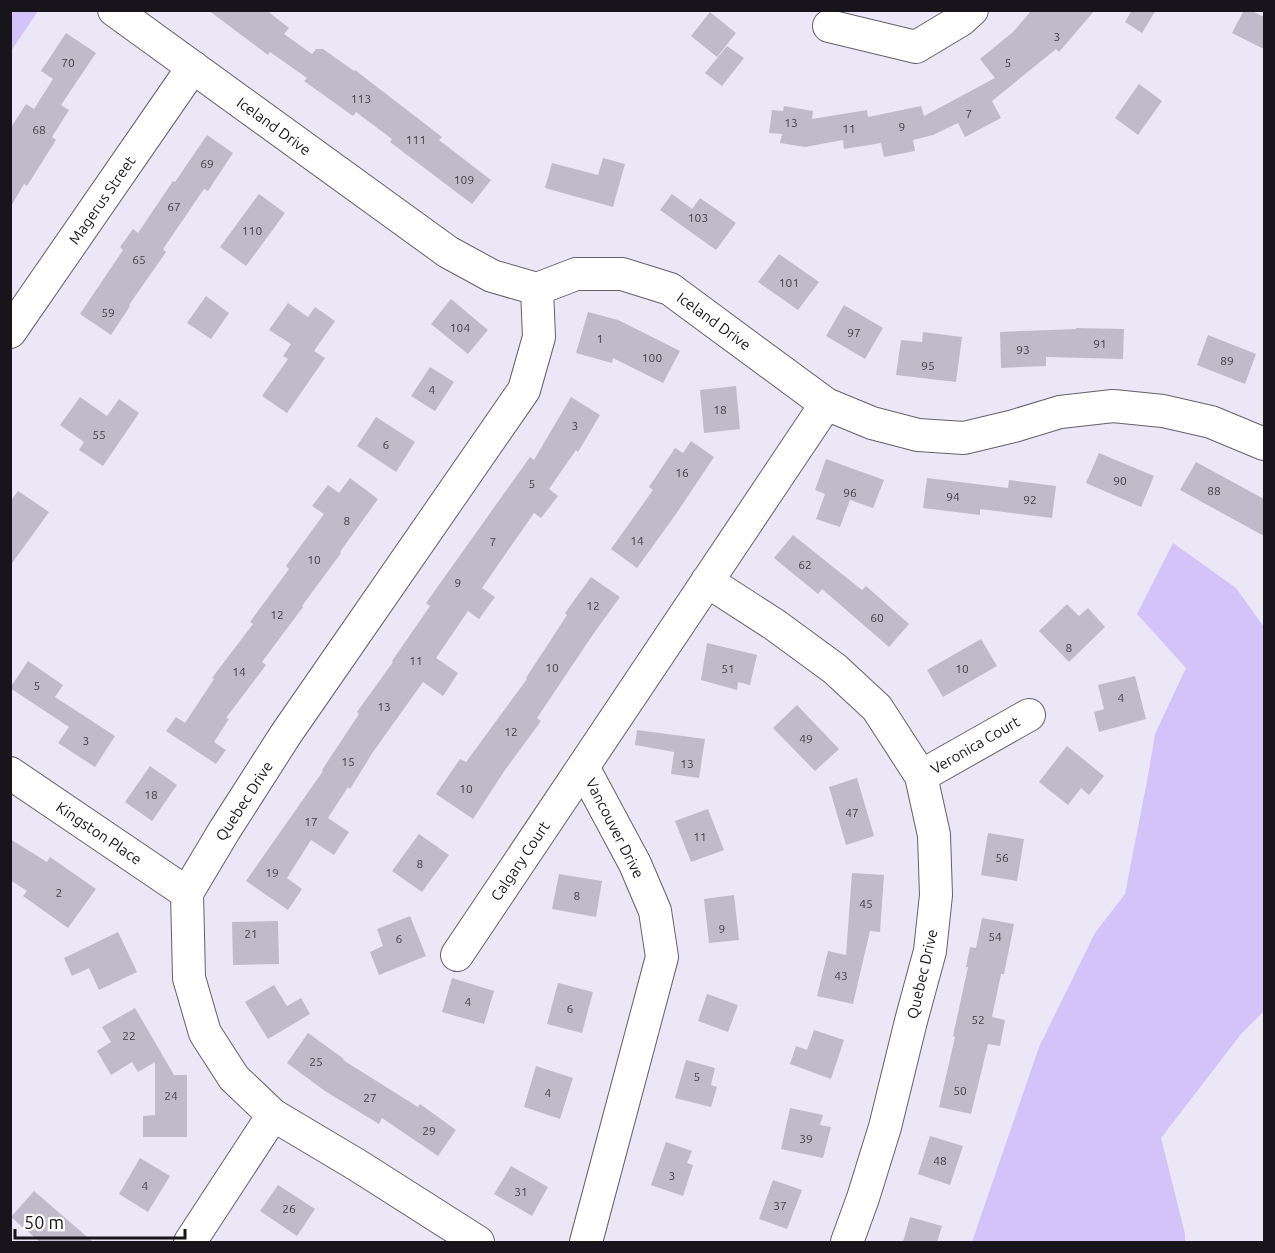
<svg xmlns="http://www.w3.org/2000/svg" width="1275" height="1253" font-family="Ubuntu,sans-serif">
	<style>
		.green { fill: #d3c3f9 }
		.building { fill: #bfbbcb }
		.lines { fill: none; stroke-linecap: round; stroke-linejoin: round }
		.minor-casing { stroke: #63606d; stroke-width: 34 }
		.minor { stroke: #fff; stroke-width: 32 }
		.labels { text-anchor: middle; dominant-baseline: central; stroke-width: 4.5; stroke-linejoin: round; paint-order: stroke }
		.number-label { font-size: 12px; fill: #413e47 }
		.street-label { font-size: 15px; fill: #17151b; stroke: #fff }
	</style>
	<rect width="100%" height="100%" fill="#ebe7f7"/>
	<path class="green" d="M11,10L38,11L11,51L10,11Z
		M1173,543L1236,588L1264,627V1011L1241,1034L1161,1138L1185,1234V1242H972L1039,1047L1095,933L1125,894L1148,776L1155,734L1186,668L1137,614Z"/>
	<path class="building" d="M208,10H266L289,28L284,34L312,54L316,49H323L354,71L355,70L442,137L439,140L491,180L472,204L390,142L392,139L356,112L353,116L304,81L307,78L270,52L268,55Z
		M1032,10H1095L1059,52L1056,49L992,101L1001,118L965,137L958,123L933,135L913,140L915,151L884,157L881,143L844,149L843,140L805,147L780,143L782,134L769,133L772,110L783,111L784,106L813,111L812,119L867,110L868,117L921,106L924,116L995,78L980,59L1013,32Z
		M1132,10H1156L1142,33L1125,22Z
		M1244,10H1250L1264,17V49L1232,33Z
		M710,12L736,33L717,57L691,36Z
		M66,33L96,53L61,105L69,110L52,137L56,140L27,186L24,184L10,208V129L26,104L34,109L53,79L41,71Z
		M727,46L744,58L722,86L705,73Z
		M1139,84L1162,101L1138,135L1115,118Z
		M207,135L233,153L208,191L204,189L163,249L166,252L129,305L130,306L111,335L80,314L123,250L120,247L133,229L138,233L173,181L175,182Z
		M603,158L625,164L613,207L545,188L552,163L598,175Z
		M259,194L285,213L246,266L220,247Z
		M672,194L692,209L700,198L736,223L716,250L660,210Z
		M779,254L819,282L798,310L758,282Z
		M206,296L229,313L211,339L187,323Z
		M451,299L488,330L468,354L431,324Z
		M288,303L308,317L315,307L335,321L314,351L325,358L287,413L262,396L288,359L283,356L291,344L269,330Z
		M844,305L883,328L865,359L826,336Z
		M588,312L618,320L680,351L663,383L613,358L612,363L576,353Z
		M1076,328L1124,329L1123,359L1046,357V366L1001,368L1000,332L1076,329Z
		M923,332L962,337L956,382L896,375L901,340L922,342Z
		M1208,335L1256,354L1245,384L1197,365Z
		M430,367L454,382L435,411L411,396Z
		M736,386L740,429L704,433L700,390Z
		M80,397L107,416L119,399L139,413L103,466L79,450L84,442L60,425Z
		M571,397L600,415L578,452L576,450L549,489L558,496L541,518L534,513L482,588L495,597L479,619L468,611L436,658L458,673L443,696L423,682L373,752L350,789L348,787L328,818L349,832L334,855L311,840L287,878L302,889L288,910L246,881L323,771L322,770L359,714L357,712L393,662L392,661L430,606L426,603L530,457L534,460Z
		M376,417L415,442L396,472L357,446Z
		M691,441L714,457L676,514L637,568L611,549L653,490L649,487L675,448L683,453Z
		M1099,453L1154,476L1141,507L1086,483Z
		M826,459L884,480L873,508L850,500L840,527L816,519L825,494L815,490Z
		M1196,462L1264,499V536L1180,490Z
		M350,478L378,499L340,552L341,553L302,606L303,607L262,662L266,665L226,718L229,719L214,742L226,750L216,764L166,731L176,717L185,723L214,679L212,678L253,624L250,622L289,569L286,566L324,514L312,506L328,485L339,493Z
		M927,478L1008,488L1009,480L1056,486L1052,518L980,509V515L923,508Z
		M18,491L49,512L10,566V502Z
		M793,535L862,590L866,586L909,624L889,647L822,589L818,594L774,558Z
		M591,577L620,597L594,633L537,718L541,721L505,770L473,819L436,794L460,759L466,762L527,679L526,678L567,615L565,613Z
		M1067,604L1079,616L1088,608L1105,627L1069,662L1039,631Z
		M981,639L997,666L943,697L927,670Z
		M707,643L757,655L750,685L738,682L737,690L701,680Z
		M28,661L63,685L55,697L115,736L95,767L58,743L69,727L10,688Z
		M1135,676L1146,719L1099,732L1094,712L1104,709L1098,685Z
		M797,705L839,749L815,771L773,728Z
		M637,730L705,739L699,778L671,774L674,752L635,745Z
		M1067,746L1104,776L1089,795L1081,788L1068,805L1039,782Z
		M150,766L177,785L152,821L125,802Z
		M857,778L874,836L846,845L829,787Z
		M708,809L724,850L691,862L675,821Z
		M988,833L1024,839L1017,881L981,875Z
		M419,834L449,855L422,892L392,871Z
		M10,839L47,862L50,857L96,889L68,928L23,896L27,891L10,880Z
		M852,873L884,875L880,932L870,931L853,1004L817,996L828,951L846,955Z
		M559,874L602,881L596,917L552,909Z
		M734,895L739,940L709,943L704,899Z
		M410,916L426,956L379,975L370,952L383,946L377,929Z
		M982,918L1014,924L1004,974H1001L992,1017L1005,1020L1000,1046L988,1044L971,1114L939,1107L955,1037L953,1036L968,967H966L970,947L976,948Z
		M278,921L279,964L233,965L232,922Z
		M118,932L137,972L99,990L89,968L72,976L64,958Z
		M452,978L494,991L484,1024L442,1012Z
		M558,983L593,992L582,1033L547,1024Z
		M274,985L287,1006L301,998L310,1014L268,1039L245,1002Z
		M707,994L738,1005L728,1032L698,1021Z
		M135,1008L174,1075H187V1137H143V1116L155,1115V1062L138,1072L132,1062L111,1075L97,1051L111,1042L102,1027Z
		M814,1030L844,1040L831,1079L790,1064L796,1046L807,1050Z
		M308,1033L344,1059L343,1060L418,1107L420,1104L456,1130L438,1156L382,1118L379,1124L325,1091L287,1063Z
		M686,1060L715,1068L711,1085L717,1087L711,1107L675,1098Z
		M536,1066L573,1078L560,1119L524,1107Z
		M790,1108L823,1115L820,1125L831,1127L823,1158L781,1149Z
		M930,1136L963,1146L950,1185L918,1174Z
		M666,1142L692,1151L687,1163L693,1165L683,1196L651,1185Z
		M140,1158L170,1176L148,1212L119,1194Z
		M511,1166L548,1187L532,1216L494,1194Z
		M773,1180L802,1190L787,1229L759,1219Z
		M278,1185L315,1209L297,1236L260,1211Z
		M34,1191L93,1242H40L11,1217Z
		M910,1217L942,1226L937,1242H903Z"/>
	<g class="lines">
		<g class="minor-casing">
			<path id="minor" d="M114,10L448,252L492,276L537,289L576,274H622L670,289L826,404L872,423L918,435L964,438L1014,426L1060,412L1113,406L1163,411L1211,422L1264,444
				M829,26L916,47L961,20L972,10
				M10,332L193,67
				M707,581L775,625L835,669L877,708L921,776L934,835L936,895L930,951L911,1021L885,1127L863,1198L847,1242
				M10,773L187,893
				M921,776L1029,715
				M457,955L583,767
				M190,1242L273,1115
				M478,1242L357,1165L273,1115L234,1078L205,1033L189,978L187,893L224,831L286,734L524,390L539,337L537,289
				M586,1242L662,957L655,911L635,864L583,767L826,404"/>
		</g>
		<use href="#minor" class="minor"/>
	</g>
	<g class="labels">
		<g class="number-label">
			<text x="1057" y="36">3</text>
			<text x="68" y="62">70</text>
			<text x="1008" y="62">5</text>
			<text x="361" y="98">113</text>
			<text x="969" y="113">7</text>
			<text x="791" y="122">13</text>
			<text x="902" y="126">9</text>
			<text x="849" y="128">11</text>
			<text x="39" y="129">68</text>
			<text x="416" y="139">111</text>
			<text x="207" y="163">69</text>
			<text x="464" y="179">109</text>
			<text x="174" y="206">67</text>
			<text x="698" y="217">103</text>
			<text x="252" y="230">110</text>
			<text x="139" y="259">65</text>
			<text x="789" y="282">101</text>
			<text x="108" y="312">59</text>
			<text x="460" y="327">104</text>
			<text x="854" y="332">97</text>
			<text x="600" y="338">1</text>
			<text x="1100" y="343">91</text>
			<text x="1023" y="349">93</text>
			<text x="652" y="357">100</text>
			<text x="1227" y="360">89</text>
			<text x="928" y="365">95</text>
			<text x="432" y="389">4</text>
			<text x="720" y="409">18</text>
			<text x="575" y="425">3</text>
			<text x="99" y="434">55</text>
			<text x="386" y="444">6</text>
			<text x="682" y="472">16</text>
			<text x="1120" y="480">90</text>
			<text x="532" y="483">5</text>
			<text x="1214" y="490">88</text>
			<text x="850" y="492">96</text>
			<text x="953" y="496">94</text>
			<text x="1030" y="499">92</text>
			<text x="347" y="520">8</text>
			<text x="637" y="540">14</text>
			<text x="493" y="541">7</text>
			<text x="314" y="559">10</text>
			<text x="805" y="564">62</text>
			<text x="458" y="582">9</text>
			<text x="593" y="605">12</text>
			<text x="277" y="614">12</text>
			<text x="877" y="617">60</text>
			<text x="1069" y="647">8</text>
			<text x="416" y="660">11</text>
			<text x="552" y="667">10</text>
			<text x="728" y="668">51</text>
			<text x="962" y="668">10</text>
			<text x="239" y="671">14</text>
			<text x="37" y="685">5</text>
			<text x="1121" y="697">4</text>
			<text x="384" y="706">13</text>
			<text x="511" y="731">12</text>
			<text x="806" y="738">49</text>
			<text x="86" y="740">3</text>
			<text x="348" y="761">15</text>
			<text x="687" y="763">13</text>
			<text x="466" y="788">10</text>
			<text x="151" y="794">18</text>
			<text x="852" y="812">47</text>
			<text x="311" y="821">17</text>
			<text x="700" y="836">11</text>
			<text x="1002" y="857">56</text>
			<text x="420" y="863">8</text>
			<text x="272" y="872">19</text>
			<text x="59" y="892">2</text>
			<text x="577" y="895">8</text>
			<text x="866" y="903">45</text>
			<text x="722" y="928">9</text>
			<text x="251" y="933">21</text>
			<text x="995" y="936">54</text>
			<text x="399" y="938">6</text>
			<text x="841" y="975">43</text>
			<text x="468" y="1001">4</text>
			<text x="570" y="1008">6</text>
			<text x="978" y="1019">52</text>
			<text x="129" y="1035">22</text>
			<text x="316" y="1061">25</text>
			<text x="697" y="1076">5</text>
			<text x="960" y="1090">50</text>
			<text x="548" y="1092">4</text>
			<text x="171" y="1095">24</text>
			<text x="370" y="1097">27</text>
			<text x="429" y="1130">29</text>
			<text x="806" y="1138">39</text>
			<text x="940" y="1160">48</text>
			<text x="672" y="1175">3</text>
			<text x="145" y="1185">4</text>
			<text x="521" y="1191">31</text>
			<text x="780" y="1205">37</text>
			<text x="289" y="1208">26</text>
		</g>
		<g class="street-label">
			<text transform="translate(274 126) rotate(36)">Iceland Drive</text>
			<text transform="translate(102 200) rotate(-55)">Magerus Street</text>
			<text transform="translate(714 321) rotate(36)">Iceland Drive</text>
			<text transform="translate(975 745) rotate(-30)">Veronica Court</text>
			<text transform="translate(244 801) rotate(-57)">Quebec Drive</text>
			<text transform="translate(615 828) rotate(63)">Vancouver Drive</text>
			<text transform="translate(99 833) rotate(34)">Kingston Place</text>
			<text transform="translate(520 861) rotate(-56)">Calgary Court</text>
			<text transform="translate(922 974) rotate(-77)">Quebec Drive</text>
		</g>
	</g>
	<rect width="1275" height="1253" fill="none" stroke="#17151b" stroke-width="24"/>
	<path d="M15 1229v9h170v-9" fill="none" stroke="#17151b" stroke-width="3"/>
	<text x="24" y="1229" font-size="18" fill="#17151b" stroke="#ffffff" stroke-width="4.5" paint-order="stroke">50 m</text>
</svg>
